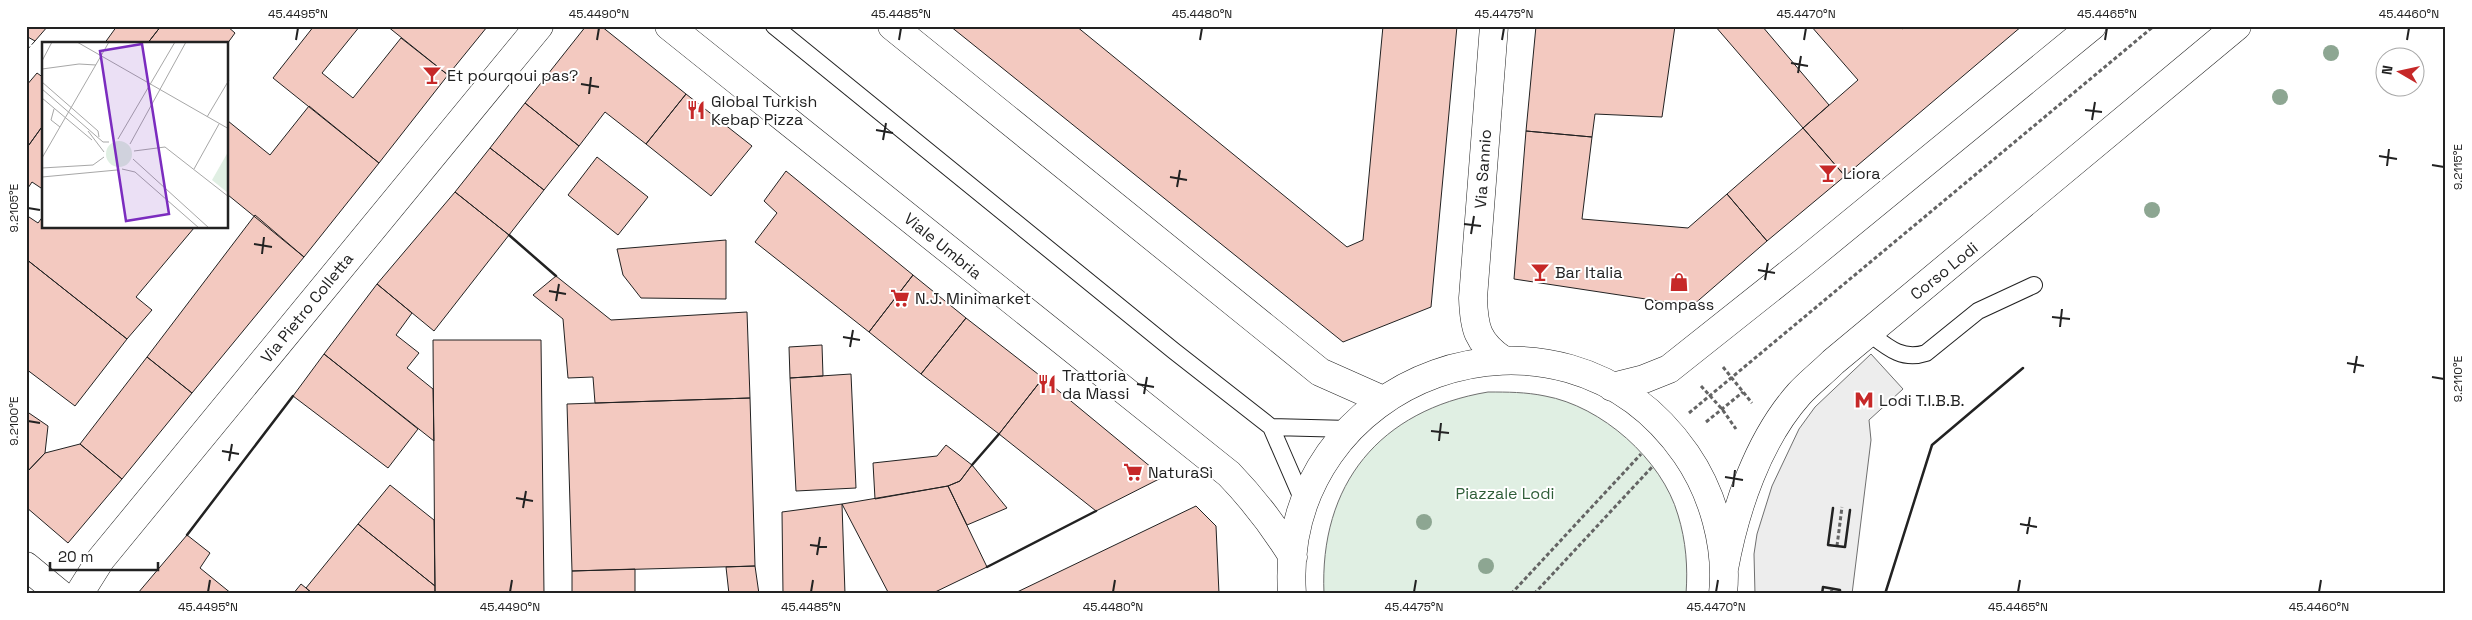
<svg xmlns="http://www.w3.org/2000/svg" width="2472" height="620" font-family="'Space Grotesk',sans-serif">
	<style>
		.green { fill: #e0efe3; stroke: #6f6f6f }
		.parking { fill: #ededed; stroke: #6f6f6f }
		.building { fill: #f3c9c0; stroke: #222 }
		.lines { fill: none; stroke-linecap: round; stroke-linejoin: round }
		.lane-casing { stroke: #222; stroke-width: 18 }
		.street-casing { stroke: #222; stroke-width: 29 }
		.primary-casing { stroke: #222; stroke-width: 29 }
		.path { stroke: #646464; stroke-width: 3; stroke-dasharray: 4 2.5; stroke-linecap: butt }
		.lane { stroke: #fff; stroke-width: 16 }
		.street { stroke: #fff; stroke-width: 28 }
		.primary { stroke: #fff; stroke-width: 28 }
		.fence { stroke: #222; stroke-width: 1; stroke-dasharray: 6 2.5; stroke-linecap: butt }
		.wall { stroke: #222; stroke-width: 2.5 }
		.tree { fill: #8da692 }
		.ticks { fill: none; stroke: #222; stroke-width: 2 }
		.labels { text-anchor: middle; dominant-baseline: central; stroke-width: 4; stroke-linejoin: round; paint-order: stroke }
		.poi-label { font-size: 16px; fill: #222; stroke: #fff; text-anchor: start }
		.street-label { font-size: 16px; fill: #222; stroke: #fff }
		.park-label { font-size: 16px; fill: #2f5e38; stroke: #fff }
		.inset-road { fill: none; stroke: #a7a7a7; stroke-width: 1 }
		.view { fill: #7b2cbf; fill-opacity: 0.15; stroke: #7b2cbf; stroke-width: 2.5 }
		.inset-edge { fill: none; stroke: #222; stroke-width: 2.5 }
		.neatline { fill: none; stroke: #222; stroke-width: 2 }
		.ticks-label { font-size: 12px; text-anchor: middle; fill: #222 }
	</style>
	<rect width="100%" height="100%" fill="#fff"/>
	<path class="green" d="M1488,392C1507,392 1526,392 1545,396C1601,406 1662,459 1678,515C1686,541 1688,567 1686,594H1324C1319,484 1380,410 1488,392Z"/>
	<path class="parking" d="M1871,354L1903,389L1869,420L1871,440L1852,594H1755L1754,554L1757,534L1772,486L1799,429L1815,407Z"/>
	<path class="building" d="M26,26H48L35,41L26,36Z
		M117,26H161L147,44H104Z
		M161,26H227L235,33L227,44H147Z
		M314,26H360L322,73L353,98L401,38L448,75L379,163L273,78Z
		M387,26H486L487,27L448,75Z
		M586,26H601L686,94L646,144L605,112L579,146L525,103Z
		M950,26H1076L1347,247L1363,240L1383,26H1457L1431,307L1343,342Z
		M1536,26H1675L1662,117L1595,114L1592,137L1526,131Z
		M1715,26H1762L1829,105L1803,128Z
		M1811,26H1900L1902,29L1906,26H2022L1845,176L1803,128L1858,80Z
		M37,73L44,78V124L26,149V86Z
		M686,94L752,146L711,196L646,144Z
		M525,103L579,146L544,190L490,148Z
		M309,106L379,163L304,257L228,195V121L270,155Z
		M44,124V190L32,182L26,191V149Z
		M1803,128L1845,176L1767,241L1727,194Z
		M1526,131L1592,137L1582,219L1688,228L1727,194L1767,241L1692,306L1514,279Z
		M490,148L544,190L509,235L455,192Z
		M597,157L648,197L618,235L568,195Z
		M786,171L913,275L869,332L755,242L777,213L764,201Z
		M455,192L509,235L434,331L377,284Z
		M26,215L38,223L44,215V228H194L136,297L152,310L127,339L26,259Z
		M255,215L304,257L192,393L147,357Z
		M726,240V299L641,298L623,275L617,249Z
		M26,259L127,339L75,406L26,369Z
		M913,275L966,318L921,374L869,332Z
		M556,276L611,320L747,312L750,398L595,403L593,377L568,378L563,319L533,295Z
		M377,284L412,313L396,335L419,353L407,368L433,389L434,441L324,354Z
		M966,318L1043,378L999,434L921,374Z
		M433,340H541L544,594H435Z
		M822,345L823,376L790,378L789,347Z
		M324,354L418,429L388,468L293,396Z
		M147,357L192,393L122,479L80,444Z
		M851,374L856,488L796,491L790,378Z
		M1043,378L1163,477L1096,511L999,434Z
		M750,398L755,566L572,571L567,404Z
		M26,411L48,426L45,453L26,473Z
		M80,444L122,479L68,543L26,507V473L45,453Z
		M946,445L972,465L960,481L948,486L875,499L873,463L937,456Z
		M972,465L1007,508L967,525L948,486L960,481Z
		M390,485L434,520L435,586L358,524Z
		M948,486L987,567L931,594H889L842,504Z
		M842,504L845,594H783L782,512Z
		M1196,506L1216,526L1219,594H1013Z
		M358,524L435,586V594H313L306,588Z
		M187,535L210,553L200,568L232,594L138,593Z
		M755,566L759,594H729L726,567Z
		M635,569V594H572V571Z
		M301,584L306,588L313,594H293Z"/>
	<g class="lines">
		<g class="lane-casing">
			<path id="lane" d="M774,26L1174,351L1271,427L1304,503
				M1869,333C1887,347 1902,361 1926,353L1978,311L2034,285
				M1271,427L1350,429"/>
		</g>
		<g class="street-casing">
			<path id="street" d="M1494,26L1473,298C1474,328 1477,342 1503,360
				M26,566L60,594
				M79,594L101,559L539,26"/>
		</g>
		<g class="primary-casing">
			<path id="primary" d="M669,26L1229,474C1254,500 1274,526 1293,557
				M892,26L1320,372L1383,400
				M1612,387L1644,379L1669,369L1805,261L2092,26
				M1724,569C1735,509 1758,440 1799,394C1809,383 1822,373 1833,362L2237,26
				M1292,594C1277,374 1560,273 1686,454C1713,493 1728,546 1723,594"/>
		</g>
		<path class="path" d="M1723,367L1752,403
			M1701,386L1722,409L1736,429
			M1689,413L2154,26
			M1706,422L1743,392
			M1837,546L1842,507
			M1511,594L1641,454
			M1534,594L1653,466
			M1831,594L1832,589"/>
		<use href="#lane" class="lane"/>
		<use href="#street" class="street"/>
		<use href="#primary" class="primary"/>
		<path class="fence" d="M26,51L35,41"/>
		<path class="wall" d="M509,235L556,276
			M972,465L999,434
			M1833,508L1828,545L1845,547L1850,510
			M187,535L293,396
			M987,567L1096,511
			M1822,594L1823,587L1840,590V594
			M1885,594L1932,445L2023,368"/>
	</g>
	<g class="tree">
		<circle cx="2331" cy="53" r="8"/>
		<circle cx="2280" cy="97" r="8"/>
		<circle cx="2152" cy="210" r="8"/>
		<circle cx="1424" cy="522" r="8"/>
		<circle cx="1486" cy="566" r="8"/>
	</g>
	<path class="ticks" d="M296,40L298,28M597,40L599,28M899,40L901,28M1200,40L1202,28M1502,40L1504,28M1804,40L1806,28M2105,40L2107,28M2407,40L2409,28M1791,63L1808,66M1798,73L1801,56M581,84L599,87M589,94L591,77M2085,110L2102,112M2092,120L2095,102M876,130L893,133M883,140L886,123M2379,156L2397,159M2432,165L2444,167M2387,166L2389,149M1170,177L1187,180M1177,187L1180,170M28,208L40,210M1464,224L1481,226M1471,234L1474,216M254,244L272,247M262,254L264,237M1758,270L1775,273M1765,280L1768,263M549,291L566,294M556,301L559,284M2052,317L2070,319M2060,327L2062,309M843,337L860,340M850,347L853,330M2347,363L2364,366M2354,373L2357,356M2432,377L2444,379M1137,384L1154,387M1144,394L1147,377M28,421L40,423M1431,431L1449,433M1439,441L1441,423M222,451L239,454M229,461L232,444M1725,477L1743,480M1733,487L1735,470M516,498L533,501M523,508L526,491M2020,524L2037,527M2027,534L2030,517M810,545L827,547M817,555L820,537M208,592L210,580M510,592L512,580M811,592L813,580M1113,592L1115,580M1414,592L1416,580M1716,592L1718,580M2018,592L2020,580M2319,592L2321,580"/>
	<defs>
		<g id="bar-bare" transform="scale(1.5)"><path d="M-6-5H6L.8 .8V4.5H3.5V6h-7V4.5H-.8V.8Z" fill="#c62828" stroke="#fff" stroke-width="2.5" paint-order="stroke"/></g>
		<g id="restaurant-bare" transform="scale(1.5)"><path d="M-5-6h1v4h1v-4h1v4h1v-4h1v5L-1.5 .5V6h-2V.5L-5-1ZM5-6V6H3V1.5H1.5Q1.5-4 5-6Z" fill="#c62828" stroke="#fff" stroke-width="2.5" paint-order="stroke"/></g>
		<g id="shop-bare" transform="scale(1.5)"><path d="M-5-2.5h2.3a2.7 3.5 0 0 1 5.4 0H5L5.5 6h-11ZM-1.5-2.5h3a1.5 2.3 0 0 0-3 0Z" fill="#c62828" stroke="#fff" stroke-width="2.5" paint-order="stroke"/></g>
		<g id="supermarket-bare" transform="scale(1.5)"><path d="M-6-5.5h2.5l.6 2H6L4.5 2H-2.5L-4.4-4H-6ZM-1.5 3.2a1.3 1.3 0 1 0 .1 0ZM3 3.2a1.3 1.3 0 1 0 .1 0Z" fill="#c62828" stroke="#fff" stroke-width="2.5" paint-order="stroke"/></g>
		<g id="metro-bare" transform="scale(1.5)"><path d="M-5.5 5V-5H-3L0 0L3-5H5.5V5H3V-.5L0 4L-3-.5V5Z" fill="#c62828" stroke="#fff" stroke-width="2.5" paint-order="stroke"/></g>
	</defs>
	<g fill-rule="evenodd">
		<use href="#bar-bare" x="432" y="75"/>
		<use href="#restaurant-bare" x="696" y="110"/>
		<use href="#bar-bare" x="1828" y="173"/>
		<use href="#bar-bare" x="1540" y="272"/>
		<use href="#shop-bare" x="1679" y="282"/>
		<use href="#supermarket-bare" x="900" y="298"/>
		<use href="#restaurant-bare" x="1047" y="384"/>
		<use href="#metro-bare" x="1864" y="400"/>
		<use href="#supermarket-bare" x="1133" y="472"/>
	</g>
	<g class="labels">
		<g class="poi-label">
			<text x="447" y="75">Et pourqoui pas?</text>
			<text x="711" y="101">Global Turkish<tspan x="711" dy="18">Kebap Pizza</tspan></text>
			<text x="1843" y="173">Liora</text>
			<text x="1555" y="272">Bar Italia</text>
			<text x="915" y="298">N.J. Minimarket</text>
			<text x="1679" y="304" text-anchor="middle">Compass</text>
			<text x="1062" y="375">Trattoria<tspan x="1062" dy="18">da Massi</tspan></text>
			<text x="1879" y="400">Lodi T.I.B.B.</text>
			<text x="1148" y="472">NaturaSì</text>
		</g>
		<g class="street-label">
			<text transform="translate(1483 169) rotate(-86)">Via Sannio</text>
			<text transform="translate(943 246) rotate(39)">Viale Umbria</text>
			<text transform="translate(1944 271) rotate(-39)">Corso Lodi</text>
			<text transform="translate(307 308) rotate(-51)">Via Pietro Colletta</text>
		</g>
		<g class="park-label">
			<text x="1505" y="493">Piazzale Lodi</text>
		</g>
	</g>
	<g transform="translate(42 42)">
		<rect width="186" height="186" fill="#fff"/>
		<path d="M64 112a13 13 0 1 1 26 0a13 13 0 1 1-26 0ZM186,110V151L170,138Z" fill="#e0efe3"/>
		<path class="inset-road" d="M35,0L187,87M0,19L10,0M0,27L37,22L54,23M0,40L56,89L57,95M0,47L61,100H67M0,56L50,98M12,67L9,78L18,85M165,75L187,38M46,89L62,110M76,97L133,0M88,102L144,0M92,109L123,105L187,155M0,116L67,0M91,117L167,186M0,126L51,123L62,115M80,127L93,130L157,186M152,127L177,82M0,135L75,128"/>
		<path class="view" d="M100,2L127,172L84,179L58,9Z"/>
		<rect width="186" height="186" class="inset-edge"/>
	</g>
	<rect width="2472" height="620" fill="none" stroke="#ffffff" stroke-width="55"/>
	<g transform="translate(2400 72) rotate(279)"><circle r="24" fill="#ffffff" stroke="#a7a7a7"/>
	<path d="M0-4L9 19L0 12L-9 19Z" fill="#c62828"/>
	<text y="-8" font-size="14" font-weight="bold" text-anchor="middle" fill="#222222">N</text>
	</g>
	<path d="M50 562v8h108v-8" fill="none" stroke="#222222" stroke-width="2.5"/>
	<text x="58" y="562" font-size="15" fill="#222222" stroke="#ffffff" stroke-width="4" paint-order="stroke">20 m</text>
	<rect x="28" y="28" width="2416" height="564" class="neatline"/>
	<g class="ticks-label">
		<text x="298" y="18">45.4495°N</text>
		<text x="599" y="18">45.4490°N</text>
		<text x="901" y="18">45.4485°N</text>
		<text x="1202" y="18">45.4480°N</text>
		<text x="1504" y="18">45.4475°N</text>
		<text x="1806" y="18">45.4470°N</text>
		<text x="2107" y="18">45.4465°N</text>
		<text x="2409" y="18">45.4460°N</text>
		<text transform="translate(2458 167) rotate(-90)" y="4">9.2115°E</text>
		<text transform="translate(14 208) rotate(-90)" y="4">9.2105°E</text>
		<text transform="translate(2458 379) rotate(-90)" y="4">9.2110°E</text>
		<text transform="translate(14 421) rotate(-90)" y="4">9.2100°E</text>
		<text x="208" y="611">45.4495°N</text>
		<text x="510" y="611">45.4490°N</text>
		<text x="811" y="611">45.4485°N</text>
		<text x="1113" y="611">45.4480°N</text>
		<text x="1414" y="611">45.4475°N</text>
		<text x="1716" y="611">45.4470°N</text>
		<text x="2018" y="611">45.4465°N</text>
		<text x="2319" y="611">45.4460°N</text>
	</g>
</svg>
